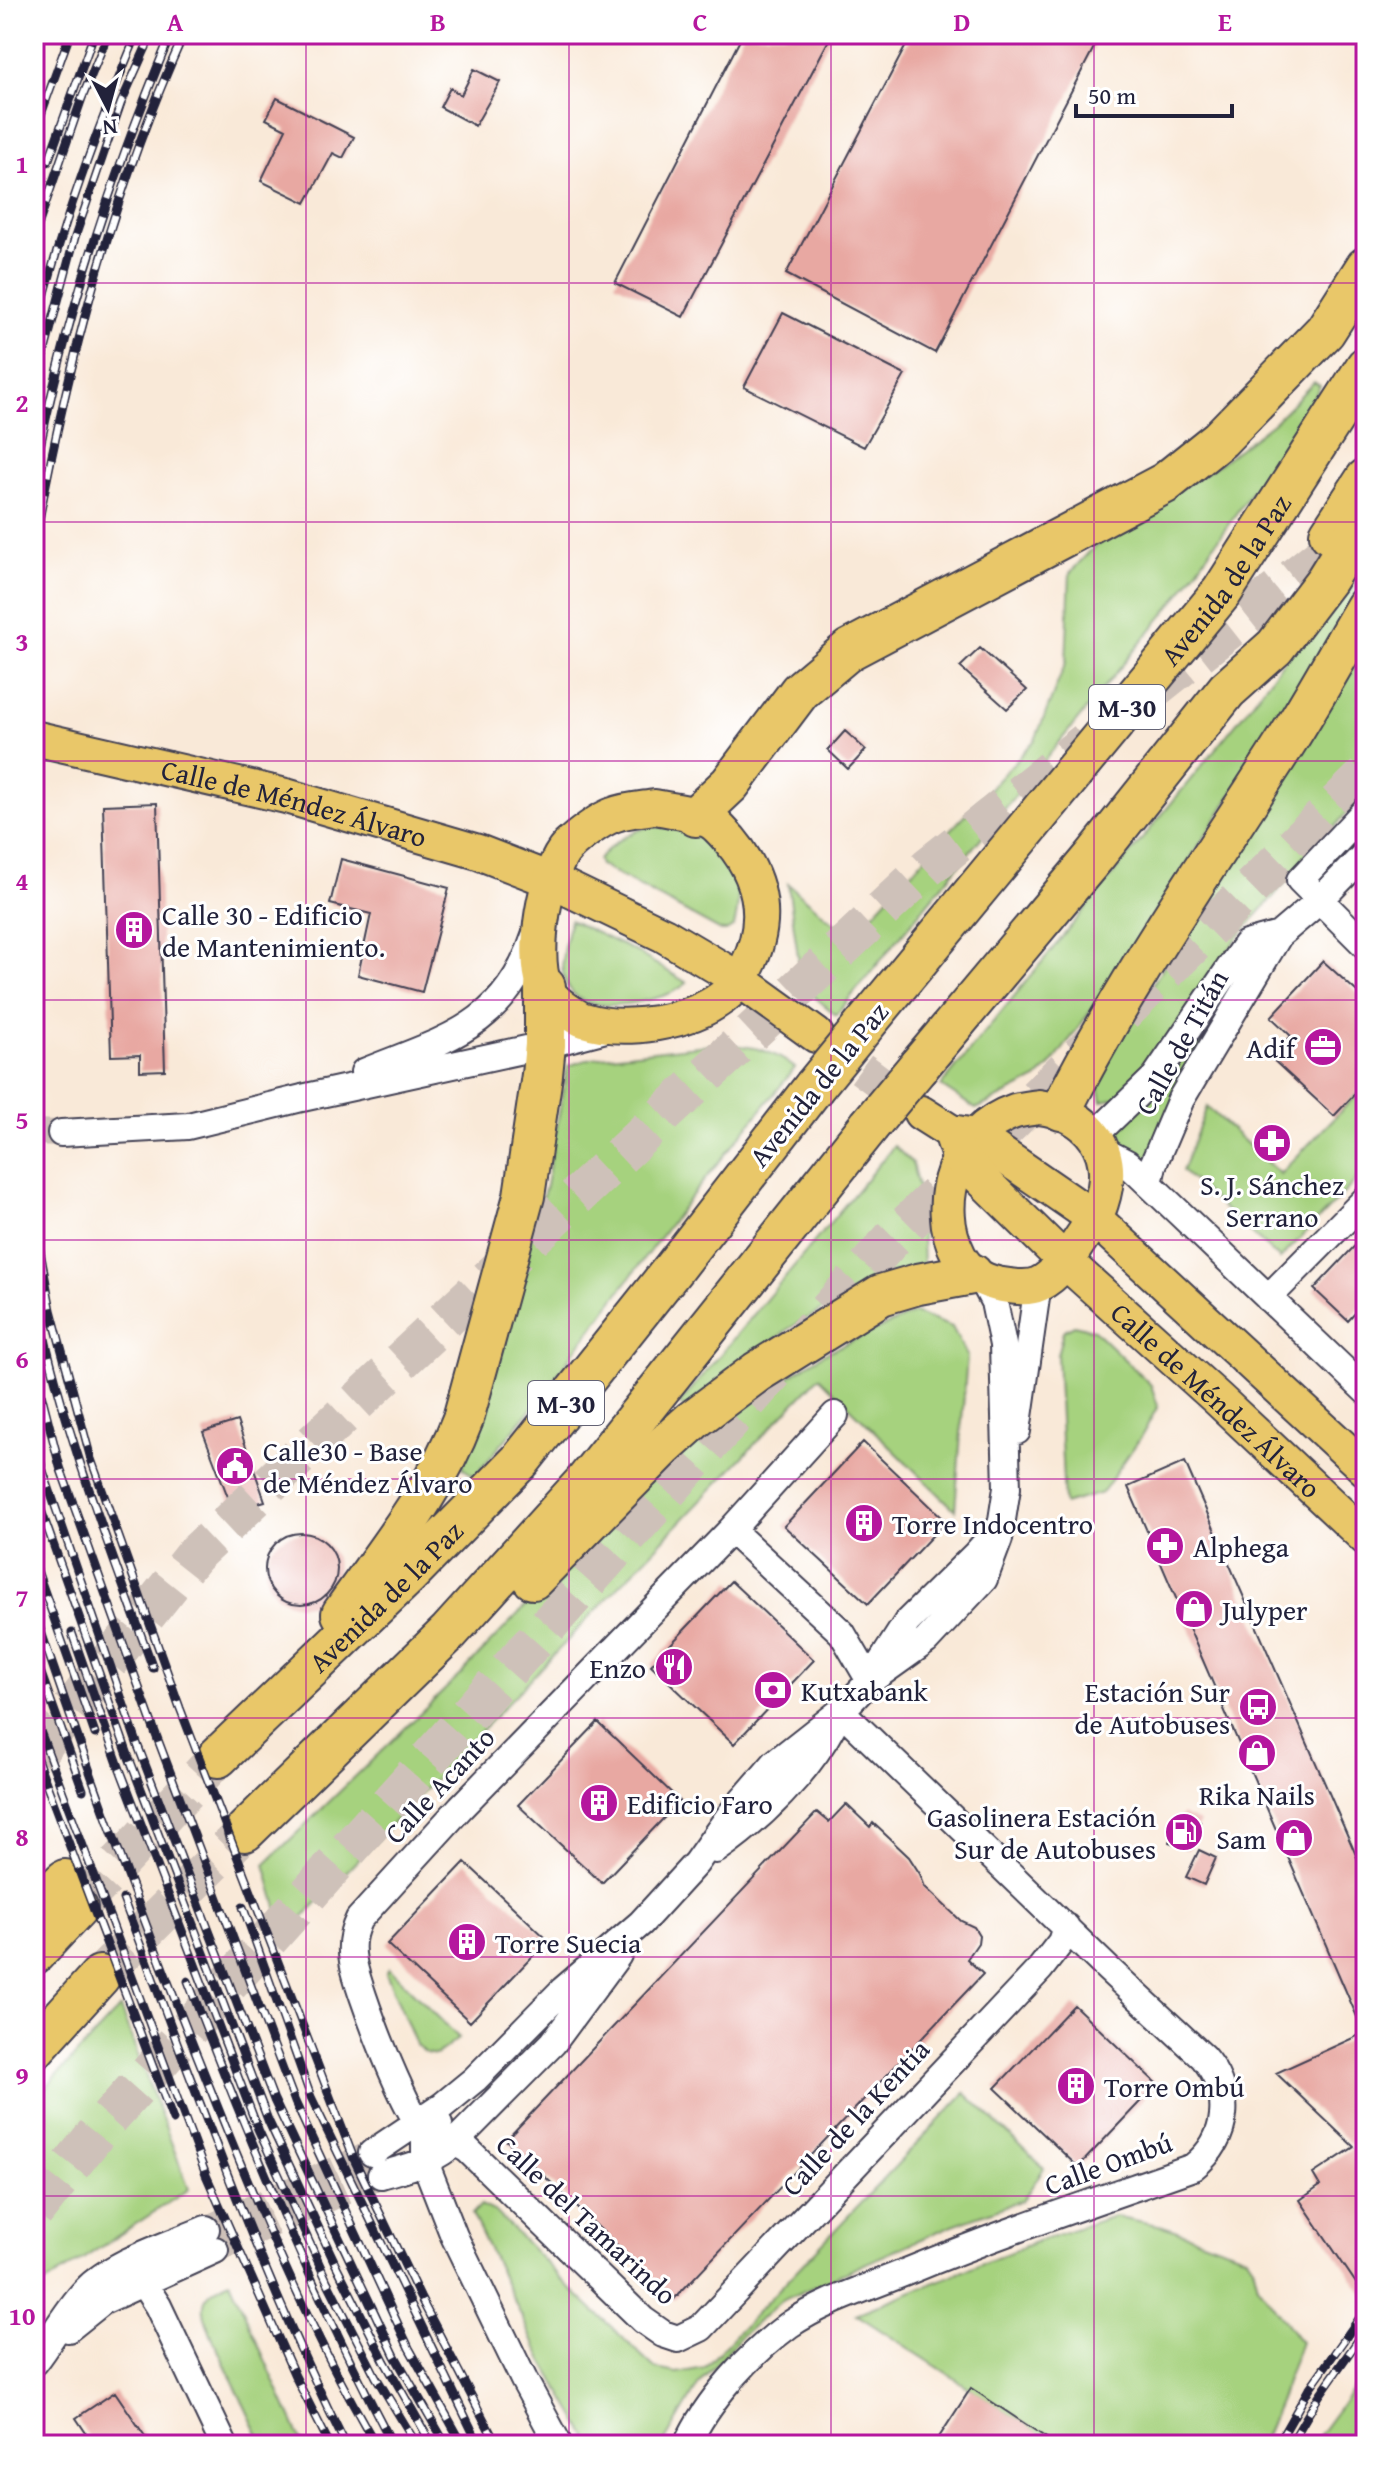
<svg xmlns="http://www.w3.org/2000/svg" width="1400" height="2479" font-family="'Gentium Book Plus',serif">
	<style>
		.green { fill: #a6d27e; stroke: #647a5c; stroke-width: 2 }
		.building { fill: #e8a8a2 }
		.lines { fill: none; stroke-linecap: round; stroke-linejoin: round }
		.minor-tunnel { stroke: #cec1b9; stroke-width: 26; stroke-dasharray: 26 13; stroke-linecap: butt }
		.major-tunnel { stroke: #cec1b9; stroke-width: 34; stroke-dasharray: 34 17; stroke-linecap: butt }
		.highway-tunnel { stroke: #cec1b9; stroke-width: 40; stroke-dasharray: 40 20; stroke-linecap: butt }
		.minor-casing { stroke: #424053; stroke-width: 30 }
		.major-casing { stroke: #424053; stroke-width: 38 }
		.highway-casing { stroke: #424053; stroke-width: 44 }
		.minor { stroke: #fff; stroke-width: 26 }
		.major { stroke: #e9c769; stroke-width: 34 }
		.highway { stroke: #e9c769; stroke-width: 40 }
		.rail-casing { stroke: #22223b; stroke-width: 9 }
		.rail { stroke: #fff; stroke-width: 6; stroke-dasharray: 18; stroke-linecap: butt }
		.highway-bridge-casing { stroke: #424053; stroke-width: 44; stroke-linecap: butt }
		.highway-bridge { stroke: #e9c769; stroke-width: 40 }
		.grid { fill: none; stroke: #b5179e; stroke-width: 2; stroke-opacity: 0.55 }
		.labels { text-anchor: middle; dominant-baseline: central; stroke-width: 6; stroke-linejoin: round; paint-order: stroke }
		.shield { fill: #fff; stroke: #646476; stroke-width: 2 }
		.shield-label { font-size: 26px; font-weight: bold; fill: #22223b }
		.street-label { font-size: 28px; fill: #22223b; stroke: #fff }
		.poi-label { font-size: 28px; fill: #22223b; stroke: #fff; text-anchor: start }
		.neatline { fill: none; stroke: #b5179e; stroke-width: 3 }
		.grid-label { font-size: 26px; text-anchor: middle; font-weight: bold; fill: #b5179e }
	</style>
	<rect width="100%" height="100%" fill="#fff"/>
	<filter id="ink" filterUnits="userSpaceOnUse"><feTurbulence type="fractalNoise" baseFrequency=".0125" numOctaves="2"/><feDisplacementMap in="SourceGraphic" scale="16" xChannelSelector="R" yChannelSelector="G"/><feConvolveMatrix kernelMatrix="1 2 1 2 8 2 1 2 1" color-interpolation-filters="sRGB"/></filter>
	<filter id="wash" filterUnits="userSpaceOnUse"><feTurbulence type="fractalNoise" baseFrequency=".006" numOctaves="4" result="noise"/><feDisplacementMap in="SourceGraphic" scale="32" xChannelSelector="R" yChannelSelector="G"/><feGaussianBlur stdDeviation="1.8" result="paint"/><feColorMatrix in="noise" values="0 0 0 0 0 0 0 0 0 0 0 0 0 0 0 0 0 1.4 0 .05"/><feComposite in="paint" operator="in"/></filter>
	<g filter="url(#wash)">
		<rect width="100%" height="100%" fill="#f9e9d8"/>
		<path class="green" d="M1314,382L1320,386L1306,413L1175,601L836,1015L810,993L800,971L788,884L851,937L1035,740L1066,662L1070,573L1089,552L1129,520L1215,467L1274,422Z
			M1366,552V589L1097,1002L1052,1064L1037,1079L976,1109L941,1086L1243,715Z
			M1366,634V791L1237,938L1147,1070L1118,1098L1102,1101L1099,1087L1112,1051Z
			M651,826C709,829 751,864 734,926L726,931H721L600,865L598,860C613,842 628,833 651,826Z
			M570,920L636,952L687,983C668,1000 611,1010 586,1002C577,999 569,990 565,981C558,962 566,939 570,920Z
			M1259,955L1143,1166C1130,1155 1116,1146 1116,1128L1221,994Z
			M716,1044C749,1046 769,1047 795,1068L685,1204L536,1403L475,1476L462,1468L514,1299L546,1185L568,1066L592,1058Z
			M1366,1085V1170L1280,1259L1182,1171L1207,1107L1280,1174Z
			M894,1146L912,1163L921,1199L923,1269L887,1274L788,1329L688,1411L679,1404Z
			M914,1313L952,1327L967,1356L955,1510L819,1377L285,1936L265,1864L462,1673L666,1458L825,1353Z
			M1074,1325L1094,1330L1151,1385L1158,1406L1141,1437L1102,1493L1064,1504L1057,1355L1063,1331Z
			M389,1968L459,2038L444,2050L435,2055L426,2053L416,2045L386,1973Z
			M120,2008L189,2189L40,2287L34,2297V2100Z
			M965,2093L1044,2168L1023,2200L950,2226L781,2301L742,2335L700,2382L663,2445H592L543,2361L472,2214L481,2205L496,2212L570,2288L656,2369L677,2373L704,2368Z
			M1114,2216L1163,2226L1247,2256L1253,2265L1258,2285L1300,2342L1280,2400L1261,2445H1057L856,2314L1038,2241Z
			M230,2281L303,2445H263L211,2335C200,2305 198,2295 230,2281Z
			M1366,2371V2427L1348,2445H1314L1318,2436Z"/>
		<g id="blocks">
			<path class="building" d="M743,34H832L683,317L615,283Z
				M912,34H1101L935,353L786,274Z
				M474,69L500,82L475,126L440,107L450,88L461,95Z
				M277,98L354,137L343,158L333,153L306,203L261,181L286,129L266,119Z
				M783,313L905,375L864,447L744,387Z
				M980,648L1027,690L1007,709L960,667Z
				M845,731L866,750L848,769L828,750Z
				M157,803L165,1070L140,1071V1055L111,1056L103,805Z
				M341,859L449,888L422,992L358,975L371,914L330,904Z
				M1323,961L1366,1000V1082L1334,1116L1271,1058L1291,1036L1271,1017Z
				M1366,1234V1301L1348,1321L1314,1289Z
				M237,1421L265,1501L233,1510L203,1432Z
				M863,1442L946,1521L868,1604L784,1526Z
				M1185,1462L1366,1878V2298L1300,2200L1320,2186L1313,2174L1354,2147L1276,2073L1364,2033L1128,1487Z
				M265 1569a36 36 0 1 1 72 0a36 36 0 1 1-72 0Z
				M731,1581L814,1660L734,1744L651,1665Z
				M598,1722L680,1801L602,1883L518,1805Z
				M846,1804L870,1827L873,1823L889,1838L909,1857L920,1874L925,1887L961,1921L974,1927L979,1935L978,1943L967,1959L983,1974L674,2299L506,2140L817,1812L829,1822Z
				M1182,1814L1200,1822L1188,1850L1170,1842Z
				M1199,1850L1216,1858L1204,1885L1186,1877Z
				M465,1862L548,1940L470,2022L387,1944Z
				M1074,2005L1157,2084L1078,2167L995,2088Z
				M971,2388L1057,2445H934Z
				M115,2392L151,2445H94L76,2418Z"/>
		</g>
	</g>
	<g filter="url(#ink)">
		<use href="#blocks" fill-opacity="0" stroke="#424053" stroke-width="2"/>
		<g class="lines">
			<path class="minor-tunnel" d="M34,1132L61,1133
				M206,2229L372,2153
				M215,2250L381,2175"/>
			<path class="major-tunnel" d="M820,1038L916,1109"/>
			<path class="highway-tunnel" d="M1152,690L1353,531
				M34,1756L193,1556L928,867L1086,742
				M77,1908L218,1757
				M100,1976L245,1831
				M34,2212L102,2126L892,1239L1366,775"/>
			<g class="minor-casing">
				<path id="minor" d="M1366,810L1300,880L1366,946
					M364,1072C445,1039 504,1028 535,936
					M61,1133L188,1126L302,1098L545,1045L610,1028
					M1094,1136L1155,1077L1246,944L1279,935
					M1102,1150L1127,1163L1366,1391
					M1149,1184L1153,1165L1181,1099L1279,935L1320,900L1366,853
					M1268,1298L1366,1199
					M1017,1431L1038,1284
					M731,1530L835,1415
					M875,1672L907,1622L976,1554L997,1530
					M870,1681L842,1633L731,1530L461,1807L359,1919C352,1933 350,1945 353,1961C357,1988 405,2113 424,2130C436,2141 455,2140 468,2150L643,2320L663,2334L678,2339L701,2328L1040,1969L1061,1942L1066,1927
					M716,1850C761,1819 808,1772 833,1725
					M439,2124L425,2141V2162L454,2236L524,2380L559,2445
					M372,2153L442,2106L475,2079L563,1990L641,1923L696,1863L730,1815L775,1763L841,1711L870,1681L926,1641L984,1579L999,1539L1007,1488L1003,1345L994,1302L983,1281
					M381,2175C408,2167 434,2162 455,2142L553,2043L618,1955
					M143,2283L158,2306L224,2445
					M68,2329L103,2301L215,2250
					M34,2362C52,2339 65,2312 85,2291C112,2262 169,2245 206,2229
					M687,2445C706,2401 751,2353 789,2325C824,2301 867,2288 906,2272C1000,2233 1097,2201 1193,2167C1230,2138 1233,2092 1203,2057L1108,1969L841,1711"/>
			</g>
			<g class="major-casing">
				<g id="major">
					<path id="s1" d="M34,738L286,796L478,852L550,880L664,935L740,980L816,1035"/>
					<path d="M655,807C673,811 697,812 713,823C719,827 725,835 730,840C763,879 770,923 746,969C740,979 733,990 723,997C689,1023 625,1033 584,1020C577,1018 570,1012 564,1008C556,1002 547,993 544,985C532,953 544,871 568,846C577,837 601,819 613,815C625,810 642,809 655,807Z"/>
					<path d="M1039,1107C1090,1114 1118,1151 1101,1203C1097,1216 1088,1228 1080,1240C1070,1256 1057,1275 1039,1284C1026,1290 1010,1286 997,1284C980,1280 968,1272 959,1256C931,1202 956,1131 1015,1111C1023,1109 1032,1108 1039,1107Z"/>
					<path d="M921,1113L951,1132L975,1136L1094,1218L1366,1469"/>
					<path id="s2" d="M951,1132L959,1157L1066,1262L1218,1399L1366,1538"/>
				</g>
			</g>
			<g class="highway-casing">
				<g id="highway">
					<path d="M1330,534L1366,479"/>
					<path d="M696,816L730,784L800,691L849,650L1165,483L1220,439L1325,331L1366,267"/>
					<path id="s3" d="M863,1027L1222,592L1366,367"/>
					<path d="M918,1067L1094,857L1227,690L1275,647L1326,580L1366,516"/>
					<path d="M1061,1110C1126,981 1208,864 1286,742C1314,698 1339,652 1366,607"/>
					<path d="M533,1579L664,1446L693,1420L757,1372L881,1295L918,1284L972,1274"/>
					<path d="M342,1614C385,1552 436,1491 463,1419L524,1196L542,1075L545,1045V987"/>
					<path id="s4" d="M218,1757L409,1574L520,1461L673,1269L814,1087"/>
					<path d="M245,1831L449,1632L586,1481L869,1126"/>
					<path d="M34,1909L65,1880"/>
					<path d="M34,1954L77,1908"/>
					<path d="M34,2049L100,1976"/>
				</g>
			</g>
			<use href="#minor" class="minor"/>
			<use href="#major" class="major"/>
			<use href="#highway" class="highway"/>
			<g class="rail-casing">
				<path id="rail" d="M34,134L70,34
					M48,162L94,34
					M34,237L82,98L108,34
					M34,337C58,233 96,132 137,34
					M34,391L75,237L121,103L152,34
					M34,477C63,324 111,177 171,34
					M34,547C66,371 110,198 184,34
					M34,1219L51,1310L91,1459L180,1708L354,2159L420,2297L497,2445
					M34,1286C58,1418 108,1543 153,1668
					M34,1366L60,1467L155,1732L295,2102L409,2348L463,2445
					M34,1436L43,1471L138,1746L274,2100L395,2356L446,2445
					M34,1490L128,1755L268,2120L335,2263L385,2362L432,2445
					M34,1562L95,1734
					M34,1611C88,1770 145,1927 208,2083C257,2206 309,2330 376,2445
					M72,1633L118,1764L258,2129L327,2281L376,2377L417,2445
					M34,1654L83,1790
					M34,1715L206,2175L295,2376L330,2445
					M34,1751L173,2120
					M123,1899C193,2083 258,2269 346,2445
					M243,1907L311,2097L479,2445
					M188,1981C248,2139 314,2295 393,2445
					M1277,2445L1309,2389L1366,2309
					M1290,2445L1319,2396L1366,2329"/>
			</g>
			<use href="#rail" class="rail"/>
			<g class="highway-bridge-casing">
				<path id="highway-bridge" d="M814,1087L863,1027
					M869,1126L918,1067"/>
			</g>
			<use href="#highway-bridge" class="highway-bridge"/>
		</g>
	</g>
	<path class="grid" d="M306,34V2445M569,34V2445M831,34V2445M1094,34V2445M34,283H1366M34,522H1366M34,761H1366M34,1000H1366M34,1240H1366M34,1479H1366M34,1718H1366M34,1957H1366M34,2196H1366"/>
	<defs>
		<g id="building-disc" transform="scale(2)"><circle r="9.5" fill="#b5179e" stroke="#fff"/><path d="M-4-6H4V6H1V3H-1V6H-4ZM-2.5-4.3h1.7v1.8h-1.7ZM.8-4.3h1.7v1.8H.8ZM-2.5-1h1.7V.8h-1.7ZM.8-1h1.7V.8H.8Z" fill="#fff"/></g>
		<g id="office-disc" transform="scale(2)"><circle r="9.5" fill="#b5179e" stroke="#fff"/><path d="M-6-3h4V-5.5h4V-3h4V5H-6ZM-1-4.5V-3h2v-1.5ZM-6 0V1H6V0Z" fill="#fff"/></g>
		<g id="pharmacy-disc" transform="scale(2)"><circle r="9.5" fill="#b5179e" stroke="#fff"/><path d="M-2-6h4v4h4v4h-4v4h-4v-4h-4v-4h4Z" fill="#fff"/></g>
		<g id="civic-disc" transform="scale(2)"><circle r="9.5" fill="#b5179e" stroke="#fff"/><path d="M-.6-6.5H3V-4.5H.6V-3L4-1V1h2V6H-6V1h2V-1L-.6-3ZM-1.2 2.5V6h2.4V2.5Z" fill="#fff"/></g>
		<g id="shop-disc" transform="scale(2)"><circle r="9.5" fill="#b5179e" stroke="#fff"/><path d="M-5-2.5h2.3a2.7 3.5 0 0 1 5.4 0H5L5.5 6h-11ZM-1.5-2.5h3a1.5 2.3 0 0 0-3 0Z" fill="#fff"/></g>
		<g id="restaurant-disc" transform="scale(2)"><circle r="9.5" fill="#b5179e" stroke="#fff"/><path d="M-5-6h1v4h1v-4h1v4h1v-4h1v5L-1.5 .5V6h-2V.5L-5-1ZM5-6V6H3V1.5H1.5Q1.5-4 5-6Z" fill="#fff"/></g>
		<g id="bank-disc" transform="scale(2)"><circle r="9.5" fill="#b5179e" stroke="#fff"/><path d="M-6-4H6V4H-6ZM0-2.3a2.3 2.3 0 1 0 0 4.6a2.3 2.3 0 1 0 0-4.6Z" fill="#fff"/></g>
		<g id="bus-disc" transform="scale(2)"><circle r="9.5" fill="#b5179e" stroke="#fff"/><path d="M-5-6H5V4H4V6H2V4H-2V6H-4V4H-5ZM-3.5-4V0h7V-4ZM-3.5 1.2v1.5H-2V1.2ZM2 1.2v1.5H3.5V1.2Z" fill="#fff"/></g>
		<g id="fuel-disc" transform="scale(2)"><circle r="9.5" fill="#b5179e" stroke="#fff"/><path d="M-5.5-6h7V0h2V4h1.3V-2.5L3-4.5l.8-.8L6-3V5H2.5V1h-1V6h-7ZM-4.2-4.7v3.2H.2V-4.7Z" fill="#fff"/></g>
	</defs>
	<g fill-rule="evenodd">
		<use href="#building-disc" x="134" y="930"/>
		<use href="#office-disc" x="1323" y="1047"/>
		<use href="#pharmacy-disc" x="1272" y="1143"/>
		<use href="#civic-disc" x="235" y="1466"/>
		<use href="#building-disc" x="864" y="1523"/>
		<use href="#pharmacy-disc" x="1165" y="1546"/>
		<use href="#shop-disc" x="1194" y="1609"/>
		<use href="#restaurant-disc" x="674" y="1667"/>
		<use href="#bank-disc" x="773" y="1690"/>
		<use href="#bus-disc" x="1258" y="1707"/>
		<use href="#shop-disc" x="1257" y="1753"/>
		<use href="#building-disc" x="599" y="1803"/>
		<use href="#fuel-disc" x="1184" y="1832"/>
		<use href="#shop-disc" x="1294" y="1838"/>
		<use href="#building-disc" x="467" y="1942"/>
		<use href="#building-disc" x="1076" y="2086"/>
	</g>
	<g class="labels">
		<g class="shield">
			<rect x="1089" y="685" width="76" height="44" rx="6"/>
			<rect x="528" y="1381" width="76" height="44" rx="6"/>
		</g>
		<g class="shield-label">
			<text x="1127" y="707">M-30</text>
			<text x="566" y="1403">M-30</text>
		</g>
		<g class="street-label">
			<text stroke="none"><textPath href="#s3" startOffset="576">Avenida de la Paz</textPath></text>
			<text stroke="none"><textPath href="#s1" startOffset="268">Calle de Méndez Álvaro</textPath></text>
			<text transform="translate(1181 1042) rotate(-61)">Calle de Titán</text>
			<text transform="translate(818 1084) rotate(-51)">Avenida de la Paz</text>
			<text stroke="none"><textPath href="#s2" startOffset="380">Calle de Méndez Álvaro</textPath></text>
			<text stroke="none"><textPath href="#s4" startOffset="232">Avenida de la Paz</textPath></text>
			<text transform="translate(439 1785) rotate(-47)">Calle Acanto</text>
			<text transform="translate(855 2117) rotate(-47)">Calle de la Kentia</text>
			<text transform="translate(1108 2163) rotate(-20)">Calle Ombú</text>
			<text transform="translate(587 2219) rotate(43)">Calle del Tamarindo</text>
		</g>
		<g class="poi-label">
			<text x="162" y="914">Calle 30 - Edificio<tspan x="162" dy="32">de Mantenimiento.</tspan></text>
			<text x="1295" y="1047" text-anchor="end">Adif</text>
			<text x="1272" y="1184" text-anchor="middle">S. J. Sánchez<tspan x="1272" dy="32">Serrano</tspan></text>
			<text x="263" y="1450">Calle30 - Base<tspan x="263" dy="32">de Méndez Álvaro</tspan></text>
			<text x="892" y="1523">Torre Indocentro</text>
			<text x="1193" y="1546">Alphega</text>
			<text x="1222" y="1609">Julyper</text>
			<text x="646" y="1667" text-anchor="end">Enzo</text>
			<text x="801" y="1690">Kutxabank</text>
			<text x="1230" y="1691" text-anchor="end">Estación Sur<tspan x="1230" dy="32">de Autobuses</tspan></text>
			<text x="1257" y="1794" text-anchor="middle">Rika Nails</text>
			<text x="627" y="1803">Edificio Faro</text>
			<text x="1156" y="1816" text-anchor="end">Gasolinera Estación<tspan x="1156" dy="32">Sur de Autobuses</tspan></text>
			<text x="1266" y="1838" text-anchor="end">Sam</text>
			<text x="495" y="1942">Torre Suecia</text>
			<text x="1104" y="2086">Torre Ombú</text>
		</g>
	</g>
	<rect width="1400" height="2479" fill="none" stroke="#fff" stroke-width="88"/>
	<g transform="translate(108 108) rotate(174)" stroke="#ffffff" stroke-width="6" paint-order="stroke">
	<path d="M0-6L14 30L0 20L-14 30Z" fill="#22223b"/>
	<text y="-12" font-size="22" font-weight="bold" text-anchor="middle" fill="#22223b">N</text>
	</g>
	<path d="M1076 104v12h156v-12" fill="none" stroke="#22223b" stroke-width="4"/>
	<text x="1088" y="104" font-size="24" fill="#22223b" stroke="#ffffff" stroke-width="6" paint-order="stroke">50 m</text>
	<rect x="44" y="44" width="1312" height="2391" class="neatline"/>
	<g class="grid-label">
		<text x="175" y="31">A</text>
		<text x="438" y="31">B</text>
		<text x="700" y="31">C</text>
		<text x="962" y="31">D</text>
		<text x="1225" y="31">E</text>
		<text x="22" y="173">1</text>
		<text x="22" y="412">2</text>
		<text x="22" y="651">3</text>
		<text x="22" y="890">4</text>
		<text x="22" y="1129">5</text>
		<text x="22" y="1368">6</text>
		<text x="22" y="1607">7</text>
		<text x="22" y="1846">8</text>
		<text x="22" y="2085">9</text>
		<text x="22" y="2325">10</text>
	</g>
</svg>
